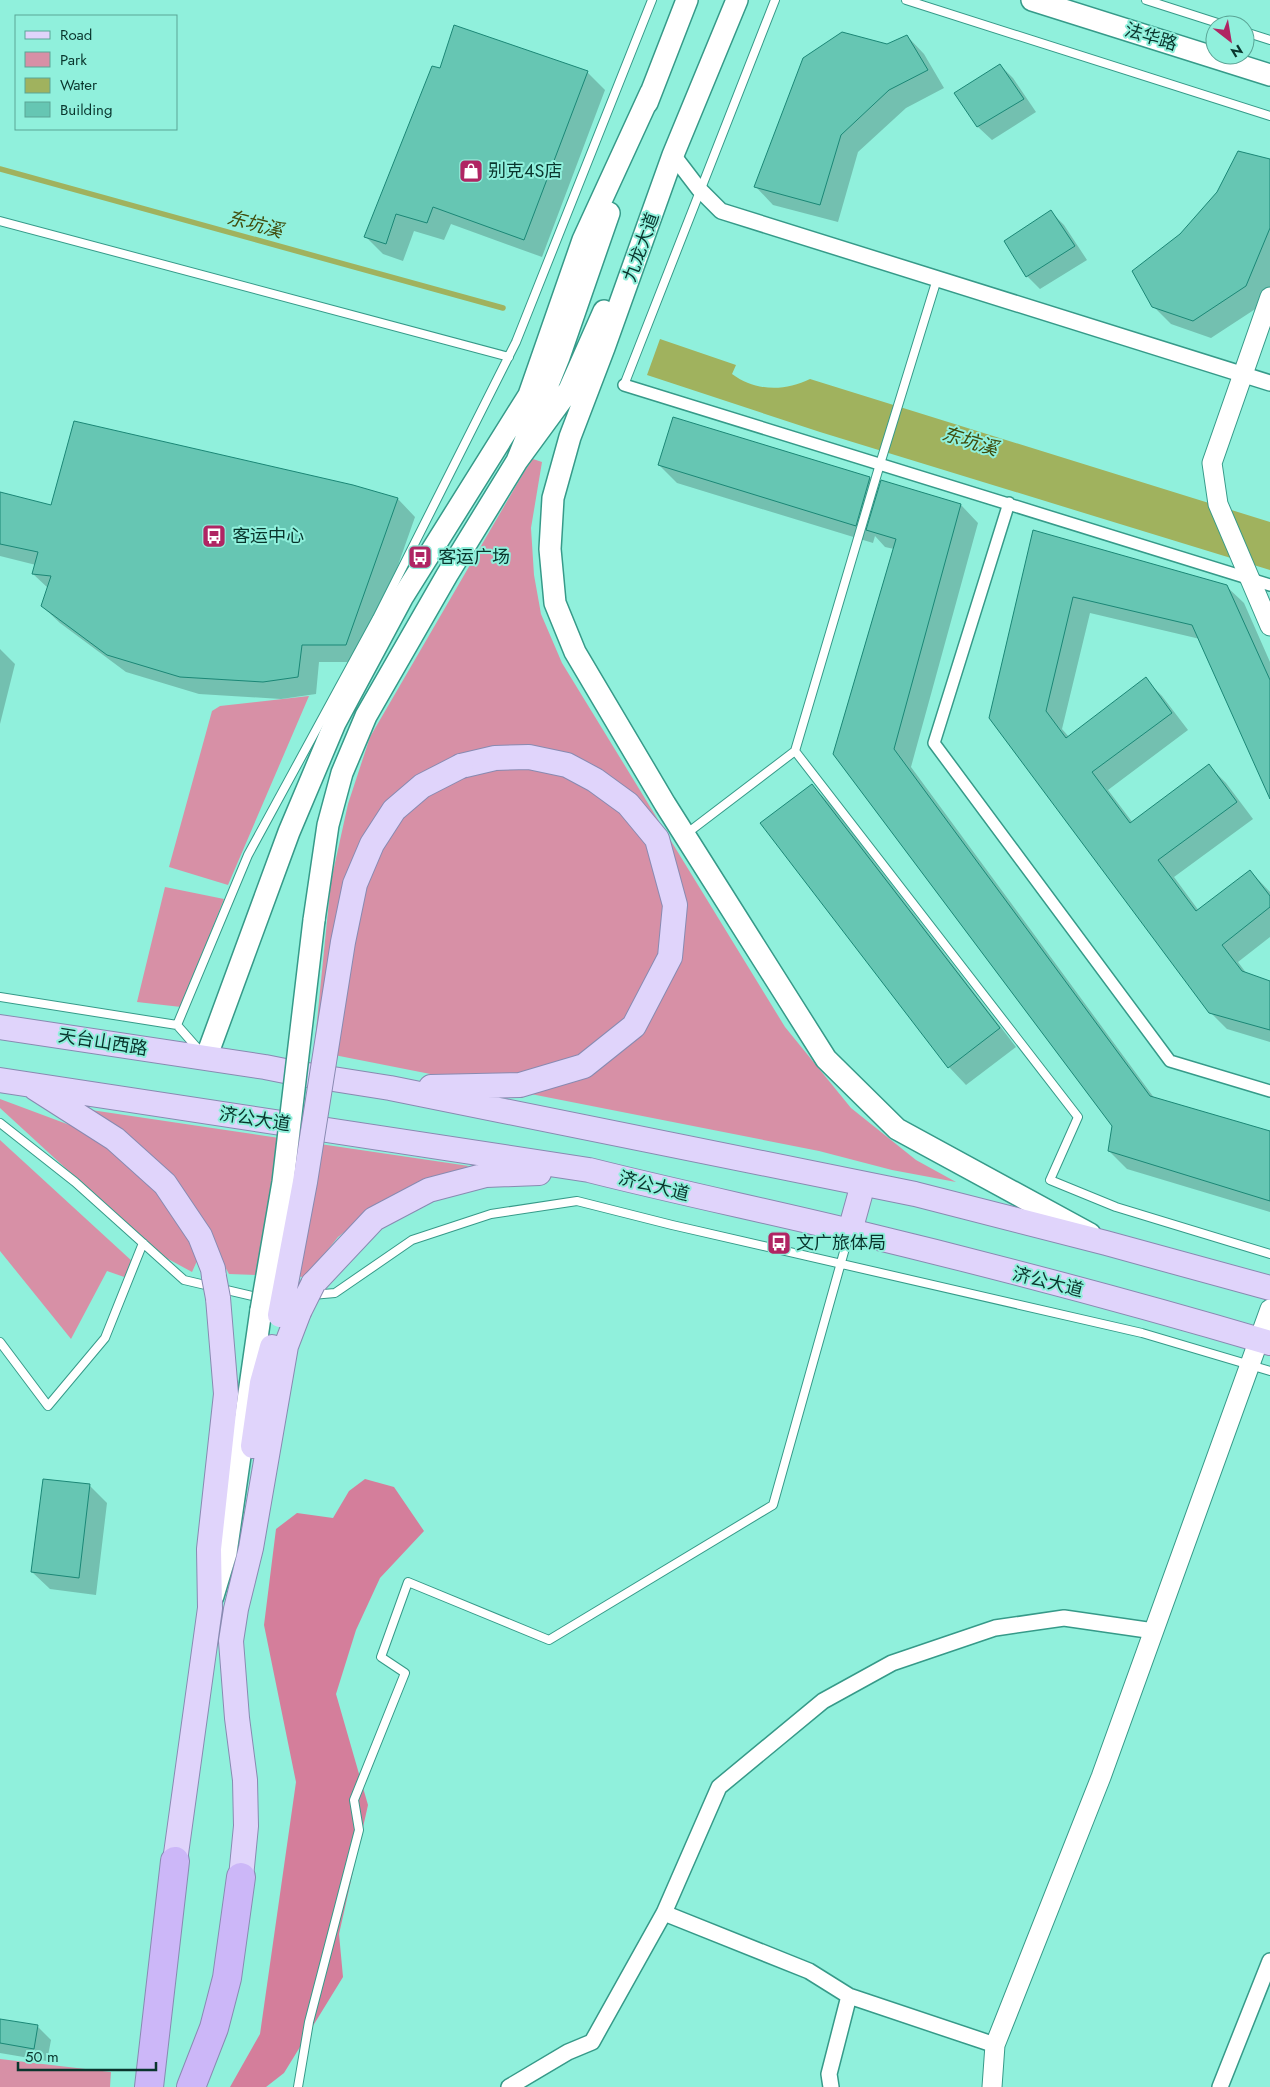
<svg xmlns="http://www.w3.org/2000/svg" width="1270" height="2087" font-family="Jost,'Noto Sans SC',sans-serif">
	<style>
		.green { fill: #d790a6 }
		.forest { fill: #d47e9b }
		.water { fill: #a0b25e }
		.shadow { fill: #0003 }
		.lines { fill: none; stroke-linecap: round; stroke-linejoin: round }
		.stream { stroke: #a0b25e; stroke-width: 5.5 }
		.building { fill: #66c6b3; stroke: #1b8776 }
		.service-casing { stroke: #369a89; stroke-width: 10 }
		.pedestrian-casing { stroke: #369a89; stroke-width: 14 }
		.minor-casing { stroke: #369a89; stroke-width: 18 }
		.tertiary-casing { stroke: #369a89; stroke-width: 21 }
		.secondary-casing { stroke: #369a89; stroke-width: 24 }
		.primary-casing { stroke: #888ab1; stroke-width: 26 }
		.motorway-casing { stroke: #888ab1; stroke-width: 30 }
		.service { stroke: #fff; stroke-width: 8 }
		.pedestrian { stroke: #fff; stroke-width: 11 }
		.minor { stroke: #fff; stroke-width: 15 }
		.tertiary { stroke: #fff; stroke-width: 19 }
		.secondary { stroke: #fff; stroke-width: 21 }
		.primary { stroke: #e0d4fb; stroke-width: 24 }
		.motorway { stroke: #ccb7f8; stroke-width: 28 }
		.secondary-bridge-casing { stroke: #369a89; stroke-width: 24; stroke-linecap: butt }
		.primary-bridge-casing { stroke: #888ab1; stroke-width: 26; stroke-linecap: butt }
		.secondary-bridge { stroke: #fff; stroke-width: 21 }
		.primary-bridge { stroke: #e0d4fb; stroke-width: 24 }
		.labels { text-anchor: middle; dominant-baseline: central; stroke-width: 4; stroke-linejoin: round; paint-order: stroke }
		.street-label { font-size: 18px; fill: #09352d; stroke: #90f0dc }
		.poi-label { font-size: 18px; fill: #09352d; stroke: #90f0dc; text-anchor: start }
		.water-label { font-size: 19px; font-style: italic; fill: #404b0b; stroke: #90f0dc }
	</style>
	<rect width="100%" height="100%" fill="#90f0dc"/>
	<path class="green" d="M533,459L542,462L531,528L534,575L541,614L562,663L785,1027L851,1108L916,1160L956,1182L892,1170L819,1151L314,1051L331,881L348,804L370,737L524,472Z
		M309,696L228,885L169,867L212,711L220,706Z
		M165,887L224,899L181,1007L137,1002Z
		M0,1099L75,1127L116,1154L146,1175L184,1224L197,1261L192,1272L159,1254L0,1108Z
		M91,1110L469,1166L412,1188L379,1205L338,1237L306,1277L229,1274L187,1197Z
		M0,1140L133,1262L137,1271L130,1279L107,1271L71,1339L0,1251Z
		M0,2059L111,2072L110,2087H0Z"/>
	<path class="forest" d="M365,1479L394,1487L424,1531L380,1578L356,1630L336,1694L368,1805L339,1934L343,1977L284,2073L266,2087H230L260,2034L296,1782L264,1625L276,1529L297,1513L333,1518L349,1491Z"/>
	<path class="water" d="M660,339L736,365L732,374C755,391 784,392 810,379L1270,522V570L820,432L647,375Z"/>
	<path class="shadow" d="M907,36L924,54L944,88L906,108L858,152L838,222L773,205L756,187Z
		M1000,65L1013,78L1036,112L992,140L978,127L956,93Z
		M441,69L587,72L605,90L542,257L451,224L444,240L414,231L403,261L383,254L366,237Z
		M1270,160V287L1263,304L1211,338L1171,324L1153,306L1181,235Z
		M1050,211L1064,225L1087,260L1040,289L1027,276Z
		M659,465L870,478L880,488L882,482L961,505L978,523L911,767L1155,1099L1270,1133V1212L1127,1169L1109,1151L1113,1125L835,753L894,549L885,547L875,536L873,543L677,483Z
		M353,486L398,499L415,517L364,662H319L316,694L281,699L199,694L126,672L60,623L42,606L48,588L33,574L36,565L0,556V494L52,507Z
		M1034,532L1226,586L1244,603L1270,662V795L1200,639L1090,613L1062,729L1069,737L1145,679L1162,696L1188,730L1108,790L1133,823L1209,766L1226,783L1253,819L1174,877L1199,911L1250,871L1270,892V937L1238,962L1247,974L1270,982V1042L1227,1029L1210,1012L990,718Z
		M0,649L15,664L0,724Z
		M812,785L829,803L1016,1047L966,1085L949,1067Z
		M44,1480L90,1486L107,1503L96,1595L50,1589L32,1572Z
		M0,2020L37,2026L51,2040L47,2061L0,2053Z"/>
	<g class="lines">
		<path class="stream" d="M0,169L503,308"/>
	</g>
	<path class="building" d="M454,25L588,71L524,240L433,207L427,223L396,214L386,244L364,237L432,66L440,68Z
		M842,32L887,44L907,35L928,70L889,90L841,135L820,205L754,187L803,58Z
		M1000,64L1024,99L977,127L954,93Z
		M1238,151L1270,159V228L1246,286L1193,321L1152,307L1132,271L1180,234L1217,192Z
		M1051,210L1075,246L1026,277L1004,241Z
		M673,417L870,477L856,526L658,465Z
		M74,421L353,485L398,498L346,645H302L298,677L263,682L180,677L107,655L41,606L51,576L32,574L38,552L0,544V492L51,505Z
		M881,480L961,504L894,749L1150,1096L1270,1131V1201L1108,1151L1112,1126L833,754L896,539L866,530Z
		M1033,530L1227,585L1270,680V799L1192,625L1073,597L1046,711L1066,738L1146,677L1172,713L1092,772L1130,823L1209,764L1237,802L1158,860L1196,911L1250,870L1270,896V907L1222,945L1242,971L1270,981V1030L1209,1013L989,718Z
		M812,784L1000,1028L948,1068L760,823Z
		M43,1479L90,1484L79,1578L31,1572Z
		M0,2019L38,2025L34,2049L0,2043Z"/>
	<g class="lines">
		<g class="service-casing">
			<path id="service" d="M906,0L1270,116
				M1146,0L1224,25
				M1245,32L1270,40
				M0,221L509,357
				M624,385L775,0
				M795,751L880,464L937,279
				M686,834L795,751L1078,1117L1050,1180L1116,1207L1270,1254
				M0,997L177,1025L199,1050
				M177,1025L248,855L377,618L516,342L652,0
				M0,1123L75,1182L184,1280L261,1298
				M312,1295L335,1293L412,1240L491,1214L577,1201L672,1225L1142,1333L1270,1371
				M0,1342L48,1406L105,1338L143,1243
				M298,2087L309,2022L359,1830L354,1800L405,1673L381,1657L408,1582L549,1640L773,1505L849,1234"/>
		</g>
		<g class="pedestrian-casing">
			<path id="pedestrian" d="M624,385L1270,585
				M1009,503L934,743L1170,1061L1270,1091"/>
		</g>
		<g class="minor-casing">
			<path id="minor" d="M673,155L699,189L721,211L1270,383
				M664,1913L809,1971L849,1996L995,2045
				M509,2087L568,2052L592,2042L664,1913L719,1787L823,1701L892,1663L995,1628L1064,1618L1154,1631
				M831,2087L829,2074L849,1996
				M1220,2087L1270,1961"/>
		</g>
		<g class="tertiary-casing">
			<path id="tertiary" d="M1270,297L1212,463L1218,504L1270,626
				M992,2087L995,2045L1101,1777L1270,1309"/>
		</g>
		<g class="secondary-casing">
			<path id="secondary" d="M737,0L673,155L604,348L570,437L553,498L550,549L555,603L575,652L665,804L826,1059L897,1129L1090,1234
				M1032,0L1270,75
				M647,103L687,0
				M604,311L569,390L517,461L559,357L609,213
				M314,920L328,825L342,773L366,716L447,575L517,461
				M206,1058L289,832L335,723L402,598L529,395L583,240L651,92
				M213,1596L226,1553L261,1310"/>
		</g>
		<g class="primary-casing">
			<path id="primary" d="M0,1027L265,1067L295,1073L390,1088L915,1194L1106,1243L1270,1288
				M0,1080L589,1170C676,1192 763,1210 850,1231C991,1265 1131,1302 1270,1343
				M431,1087L520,1085L584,1066L634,1026L670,957L675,905L657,839L628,804L595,780L567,765L529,757L495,758L461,766
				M35,1088L115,1139L165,1184L200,1236L213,1269L214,1277
				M850,1231L863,1184
				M313,1284L374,1219L429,1190L486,1175L539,1173
				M253,1446L262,1383L272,1347
				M175,1861L210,1608L209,1549L226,1394L218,1298
				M241,1877L246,1826L245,1780L237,1718L231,1641L236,1609L251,1548L286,1346L299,1312"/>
		</g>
		<g class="motorway-casing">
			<path id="motorway" d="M149,2087L175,1861
				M191,2087L214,2028L227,1978L241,1877"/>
		</g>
		<use href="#service" class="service"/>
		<use href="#pedestrian" class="pedestrian"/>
		<use href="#minor" class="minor"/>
		<use href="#tertiary" class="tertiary"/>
		<use href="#secondary" class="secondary"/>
		<use href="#primary" class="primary"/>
		<use href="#motorway" class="motorway"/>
		<g class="secondary-bridge-casing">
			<path id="secondary-bridge" d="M261,1310L283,1182L314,920"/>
		</g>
		<g class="primary-bridge-casing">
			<path id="primary-bridge" d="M214,1277L218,1298
				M299,1312L313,1284
				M280,1315L305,1182L343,942L355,884L372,844L394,810L422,786L461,766"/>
		</g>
		<use href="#secondary-bridge" class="secondary-bridge"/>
		<use href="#primary-bridge" class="primary-bridge"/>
	</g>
	<defs>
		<g id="shop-square" transform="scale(1.25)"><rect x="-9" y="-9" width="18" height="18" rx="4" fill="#b02563" stroke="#90f0dc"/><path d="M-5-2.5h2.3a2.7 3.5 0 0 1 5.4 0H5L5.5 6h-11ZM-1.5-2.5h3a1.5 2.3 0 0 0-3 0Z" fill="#fff"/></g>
		<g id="bus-square" transform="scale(1.25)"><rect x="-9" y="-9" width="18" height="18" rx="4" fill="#b02563" stroke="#90f0dc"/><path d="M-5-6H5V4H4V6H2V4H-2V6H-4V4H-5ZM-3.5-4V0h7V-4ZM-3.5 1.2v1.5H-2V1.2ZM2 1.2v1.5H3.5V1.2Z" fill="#fff"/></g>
	</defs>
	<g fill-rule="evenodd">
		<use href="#shop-square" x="471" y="171"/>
		<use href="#bus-square" x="214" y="536"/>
		<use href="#bus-square" x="420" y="557"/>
		<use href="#bus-square" x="779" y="1243"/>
	</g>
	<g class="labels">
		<g class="street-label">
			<text transform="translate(1151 37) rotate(17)">法华路</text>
			<text transform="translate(641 247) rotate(-70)">九龙大道</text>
			<text transform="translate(103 1042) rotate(9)">天台山西路</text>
			<text transform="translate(255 1119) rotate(9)">济公大道</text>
			<text transform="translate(654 1186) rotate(14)">济公大道</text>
			<text transform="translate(1048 1282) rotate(14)">济公大道</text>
		</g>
		<g class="poi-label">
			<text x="488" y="171">别克4S店</text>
			<text x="232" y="536">客运中心</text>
			<text x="438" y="557">客运广场</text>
			<text x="796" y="1243">文广旅体局</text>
		</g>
		<g class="water-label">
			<text transform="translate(255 224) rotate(15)">东坑溪</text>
			<text transform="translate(970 441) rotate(17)">东坑溪</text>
		</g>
	</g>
	<rect x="15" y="15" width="162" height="115" fill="#90f0dc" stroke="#5aa596"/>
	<rect x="25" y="31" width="25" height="8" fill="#e0d4fb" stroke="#5aa596"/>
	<text x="60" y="40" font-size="15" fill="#09352d">Road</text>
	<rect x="25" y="52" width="25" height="15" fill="#d790a6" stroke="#5aa596"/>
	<text x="60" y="65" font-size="15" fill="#09352d">Park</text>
	<rect x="25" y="78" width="25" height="15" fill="#a0b25e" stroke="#5aa596"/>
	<text x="60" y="90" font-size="15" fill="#09352d">Water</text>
	<rect x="25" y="102" width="25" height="15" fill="#66c6b3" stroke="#5aa596"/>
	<text x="60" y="115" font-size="15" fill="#09352d">Building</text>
	<g transform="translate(1230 40) rotate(149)"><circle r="24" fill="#90f0dc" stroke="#5aa596"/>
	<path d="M0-4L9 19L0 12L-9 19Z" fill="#b02563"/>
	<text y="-8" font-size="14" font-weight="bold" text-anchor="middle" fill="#09352d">N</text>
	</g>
	<path d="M18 2062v8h138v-8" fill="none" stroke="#09352d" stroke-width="2.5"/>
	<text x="25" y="2062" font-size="15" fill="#09352d" stroke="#90f0dc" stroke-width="4" paint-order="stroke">50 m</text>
</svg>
